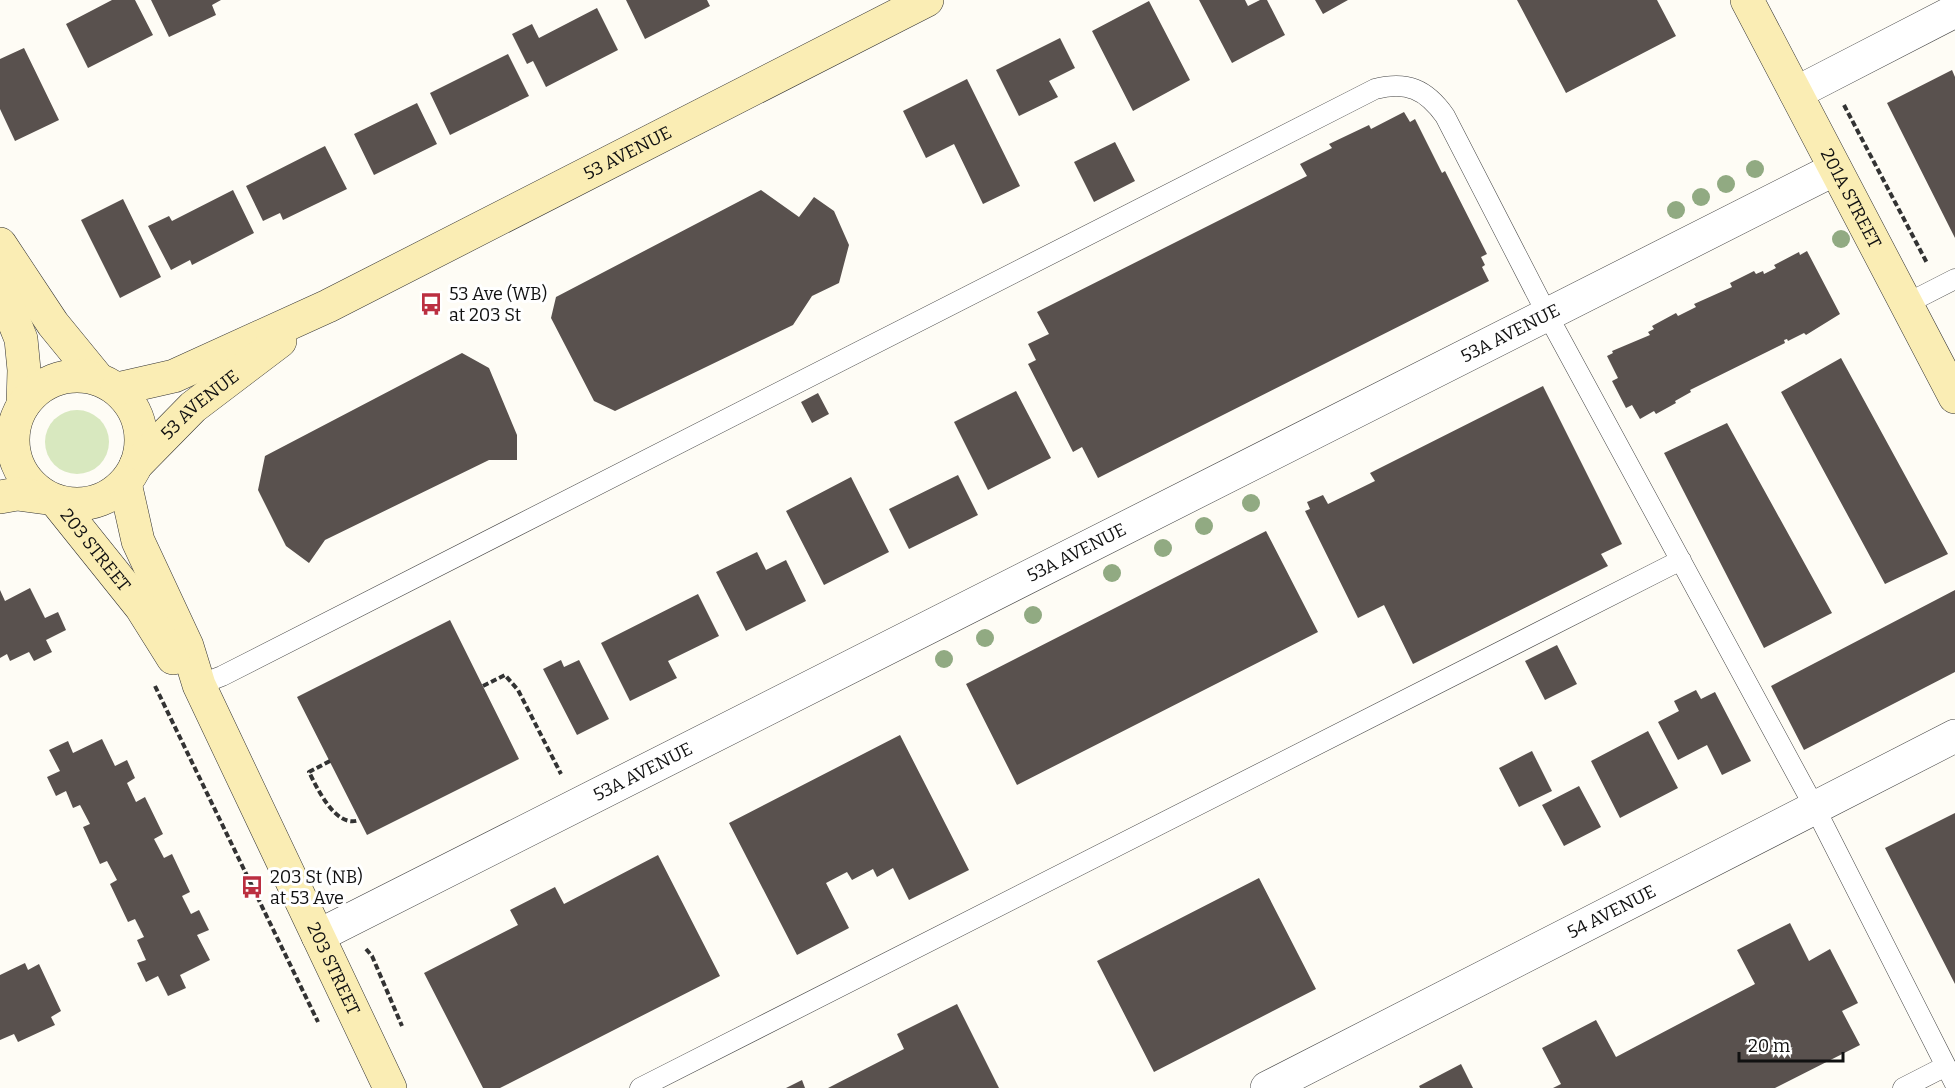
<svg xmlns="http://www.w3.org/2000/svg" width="1955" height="1088" font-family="Bitter,serif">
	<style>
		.green { fill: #d8e8bf }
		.building { fill: #59514e }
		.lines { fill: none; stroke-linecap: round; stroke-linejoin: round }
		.lane-casing { stroke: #444; stroke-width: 21 }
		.street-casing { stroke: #444; stroke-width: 34 }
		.secondary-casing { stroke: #333; stroke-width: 34 }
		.path { stroke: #333; stroke-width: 4; stroke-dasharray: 6 3; stroke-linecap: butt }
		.lane { stroke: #fff; stroke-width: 20 }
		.street { stroke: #fff; stroke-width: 33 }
		.secondary { stroke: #faedb4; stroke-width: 33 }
		.tree { fill: #91aa82 }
		.labels { text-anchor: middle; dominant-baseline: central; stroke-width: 6; stroke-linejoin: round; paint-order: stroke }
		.street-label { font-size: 18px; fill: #111; stroke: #fff }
		.poi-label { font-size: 18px; fill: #111; stroke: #fff; text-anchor: start }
	</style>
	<rect width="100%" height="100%" fill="#fefcf5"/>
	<path class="green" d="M45 442a32 32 0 1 1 64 0a32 32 0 1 1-64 0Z"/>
	<path class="building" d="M112,0H135L153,35L88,68L66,24Z
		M151,0H221L212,5L216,15L169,37Z
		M626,0H707L710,6L645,39Z
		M1199,0H1245L1248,6L1260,0H1267L1285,35L1232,63Z
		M1315,0H1348L1323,14Z
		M1517,0H1657L1676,36L1566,93Z
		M1149,1L1190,80L1133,111L1092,31Z
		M597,8L618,50L546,87L533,61L527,64L512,34L532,24L539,38Z
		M1060,38L1075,68L1049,81L1058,97L1019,116L996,70Z
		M24,48L59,120L15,141L0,109V59Z
		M508,54L529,96L450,135L430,93Z
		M1952,70L1955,77V238L1887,103Z
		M967,79L1020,186L983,204L954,144L926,158L903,111Z
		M417,103L437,144L374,175L354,134Z
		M1404,112L1410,122L1415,119L1442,173L1445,171L1487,254L1481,257L1485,265L1482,267L1489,281L1098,478L1082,447L1073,452L1028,364L1036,360L1028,344L1049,334L1037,312L1307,176L1300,164L1332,148L1329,144L1369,125L1371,129Z
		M1115,142L1135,181L1094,202L1074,162Z
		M325,146L347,189L283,220L280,213L263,221L246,186Z
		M233,190L254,233L192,265L190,260L171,270L148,226L169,216L172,221Z
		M761,190L799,217L814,197L834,211L849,245L839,283L812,296L793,325L615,411L594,401L551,318L556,297Z
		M123,199L161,277L120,298L81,220Z
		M1807,251L1840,314L1806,335L1804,333L1788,341L1787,339L1784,340L1785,343L1690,390L1691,392L1675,401L1676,403L1656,414L1654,411L1640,419L1632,405L1626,408L1612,381L1618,378L1607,356L1613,353L1612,351L1650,335L1648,332L1654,329L1652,326L1676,313L1678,316L1696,307L1694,304L1732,287L1730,283L1754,271L1756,274L1763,271L1764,274L1776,268L1774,265L1799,252L1800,255Z
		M462,353L489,368L517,435V460H489L325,540L309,563L286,546L258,490L265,456Z
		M1841,358L1948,554L1885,584L1781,392Z
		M1543,386L1622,544L1601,554L1608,566L1413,664L1384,605L1358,618L1305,511L1310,509L1307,502L1323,495L1328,504L1375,481L1370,473Z
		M1016,391L1051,458L988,490L954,422Z
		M818,393L829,414L812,423L801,402Z
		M1727,423L1832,613L1764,648L1664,453Z
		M958,475L978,515L909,549L889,509Z
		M851,477L889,552L824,585L786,511Z
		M1266,531L1318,632L1017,785L966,684Z
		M757,552L766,570L786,560L806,601L746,631L716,572Z
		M30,588L45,618L58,612L66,630L46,640L52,652L34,661L29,652L10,661L7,654L0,658V590L5,601Z
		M1955,590V672L1804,750L1771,686Z
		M698,594L719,636L668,661L677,678L630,701L601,643Z
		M450,620L519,759L367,835L297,697Z
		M1557,645L1577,684L1545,700L1525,661Z
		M561,660L564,667L579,660L609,719L577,735L543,669Z
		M1696,690L1701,699L1715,692L1751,761L1722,775L1707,745L1678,760L1658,722L1679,711L1674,701Z
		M1648,731L1678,788L1620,818L1591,761Z
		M900,735L969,870L909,900L893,868L877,877L873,869L852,880L847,872L826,883L849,928L797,955L729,823Z
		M102,739L115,766L127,760L135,778L127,783L136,802L145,797L163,834L154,839L164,858L172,854L190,892L182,896L191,914L199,910L209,930L197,935L210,960L180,975L186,988L168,996L158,976L146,982L137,963L146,960L137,940L144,937L135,919L128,922L110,884L117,880L107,861L100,864L83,827L90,824L80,805L73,808L66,791L56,796L47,777L60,771L49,750L68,741L73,753Z
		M1532,751L1552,791L1519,807L1499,768Z
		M1579,786L1601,827L1564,846L1542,805Z
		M1955,813V984L1885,848Z
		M658,855L720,976L500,1088H483L424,973L518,925L510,910L555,887L564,904Z
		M1259,878L1316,989L1154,1072L1097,961Z
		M1790,923L1809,961L1830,949L1858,1003L1842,1011L1860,1045L1775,1088H1553L1561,1084L1542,1048L1596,1020L1616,1057L1755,984L1737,950Z
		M25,963L28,970L39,964L61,1011L51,1017L55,1025L18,1042L14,1034L0,1040V975Z
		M957,1004L999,1088H828L904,1049L897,1034Z
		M1461,1064L1473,1088H1420L1419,1086Z
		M802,1080L805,1088H786Z"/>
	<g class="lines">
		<g class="lane-casing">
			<path id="lane" d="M1906,304L1955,279
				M199,685L222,676L1375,89C1407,81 1426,89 1445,116L1547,314L1815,808L1955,1084
				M640,1088L1681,560
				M1903,1088L1946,1066"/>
		</g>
		<g class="street-casing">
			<g id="street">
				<path d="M1796,93L1955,11"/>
				<path id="s1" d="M318,936L1835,169"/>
				<path id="s2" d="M1267,1088L1955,736"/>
			</g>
		</g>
		<g class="secondary-casing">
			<g id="secondary">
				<path id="s3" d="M1747,0L1955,397"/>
				<path d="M0,244L53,324L98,379"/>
				<path d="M0,287L21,339L24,370L23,405"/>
				<circle cx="77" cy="440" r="64"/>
				<path id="s4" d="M117,389L174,376L328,306L927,0"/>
				<path id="s5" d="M136,465L193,407L280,341"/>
				<path id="s6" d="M125,483L138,541L187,646L199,685L390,1088"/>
				<path d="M0,497L17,494L47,498"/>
				<path id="s7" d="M56,501L141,607L173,658"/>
			</g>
		</g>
		<path class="path" d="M1844,105L1927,263
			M155,686L318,1022
			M483,686L505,675L518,690L561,774
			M330,761L309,772C317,788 336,829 359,820
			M366,949L372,956L402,1026"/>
		<use href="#lane" class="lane"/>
		<use href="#street" class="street"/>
		<use href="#secondary" class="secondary"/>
	</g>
	<g class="tree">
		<circle cx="1755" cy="169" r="9"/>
		<circle cx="1726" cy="184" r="9"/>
		<circle cx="1701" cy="197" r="9"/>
		<circle cx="1676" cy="210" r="9"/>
		<circle cx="1841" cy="239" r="9"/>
		<circle cx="1251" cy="503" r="9"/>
		<circle cx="1204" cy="526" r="9"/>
		<circle cx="1163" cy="548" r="9"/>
		<circle cx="1112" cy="573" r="9"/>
		<circle cx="1033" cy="615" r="9"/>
		<circle cx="985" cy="638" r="9"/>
		<circle cx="944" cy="659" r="9"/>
	</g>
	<defs>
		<g id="bus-bare" transform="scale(1.8)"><path d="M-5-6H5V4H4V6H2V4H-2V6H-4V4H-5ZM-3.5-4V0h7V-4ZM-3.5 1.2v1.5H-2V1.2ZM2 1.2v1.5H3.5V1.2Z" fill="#bb2f41" stroke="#fff" stroke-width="2.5" paint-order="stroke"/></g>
	</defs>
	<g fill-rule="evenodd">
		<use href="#bus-bare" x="431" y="304"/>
		<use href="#bus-bare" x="252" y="887"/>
	</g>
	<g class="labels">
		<g class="street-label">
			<text stroke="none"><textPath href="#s4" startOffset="564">53 AVENUE</textPath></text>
			<text stroke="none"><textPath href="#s3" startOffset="224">201A STREET</textPath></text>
			<text stroke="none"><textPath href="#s1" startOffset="1336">53A AVENUE</textPath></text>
			<text stroke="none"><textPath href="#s5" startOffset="88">53 AVENUE</textPath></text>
			<text stroke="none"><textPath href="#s7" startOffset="63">203 STREET</textPath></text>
			<text stroke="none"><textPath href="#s1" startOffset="850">53A AVENUE</textPath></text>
			<text stroke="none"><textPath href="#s1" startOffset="364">53A AVENUE</textPath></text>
			<text stroke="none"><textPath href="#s2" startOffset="387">54 AVENUE</textPath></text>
			<text stroke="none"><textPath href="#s6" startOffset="530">203 STREET</textPath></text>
		</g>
		<g class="poi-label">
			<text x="449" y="294">53 Ave (WB)<tspan x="449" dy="21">at 203 St</tspan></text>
			<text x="270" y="877">203 St (NB)<tspan x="270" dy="21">at 53 Ave</tspan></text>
		</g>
	</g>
	<path d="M1739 1052v9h104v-9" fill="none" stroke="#111111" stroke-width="3"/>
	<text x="1748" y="1052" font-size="18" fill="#111111" stroke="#ffffff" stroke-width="4.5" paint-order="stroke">20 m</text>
</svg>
